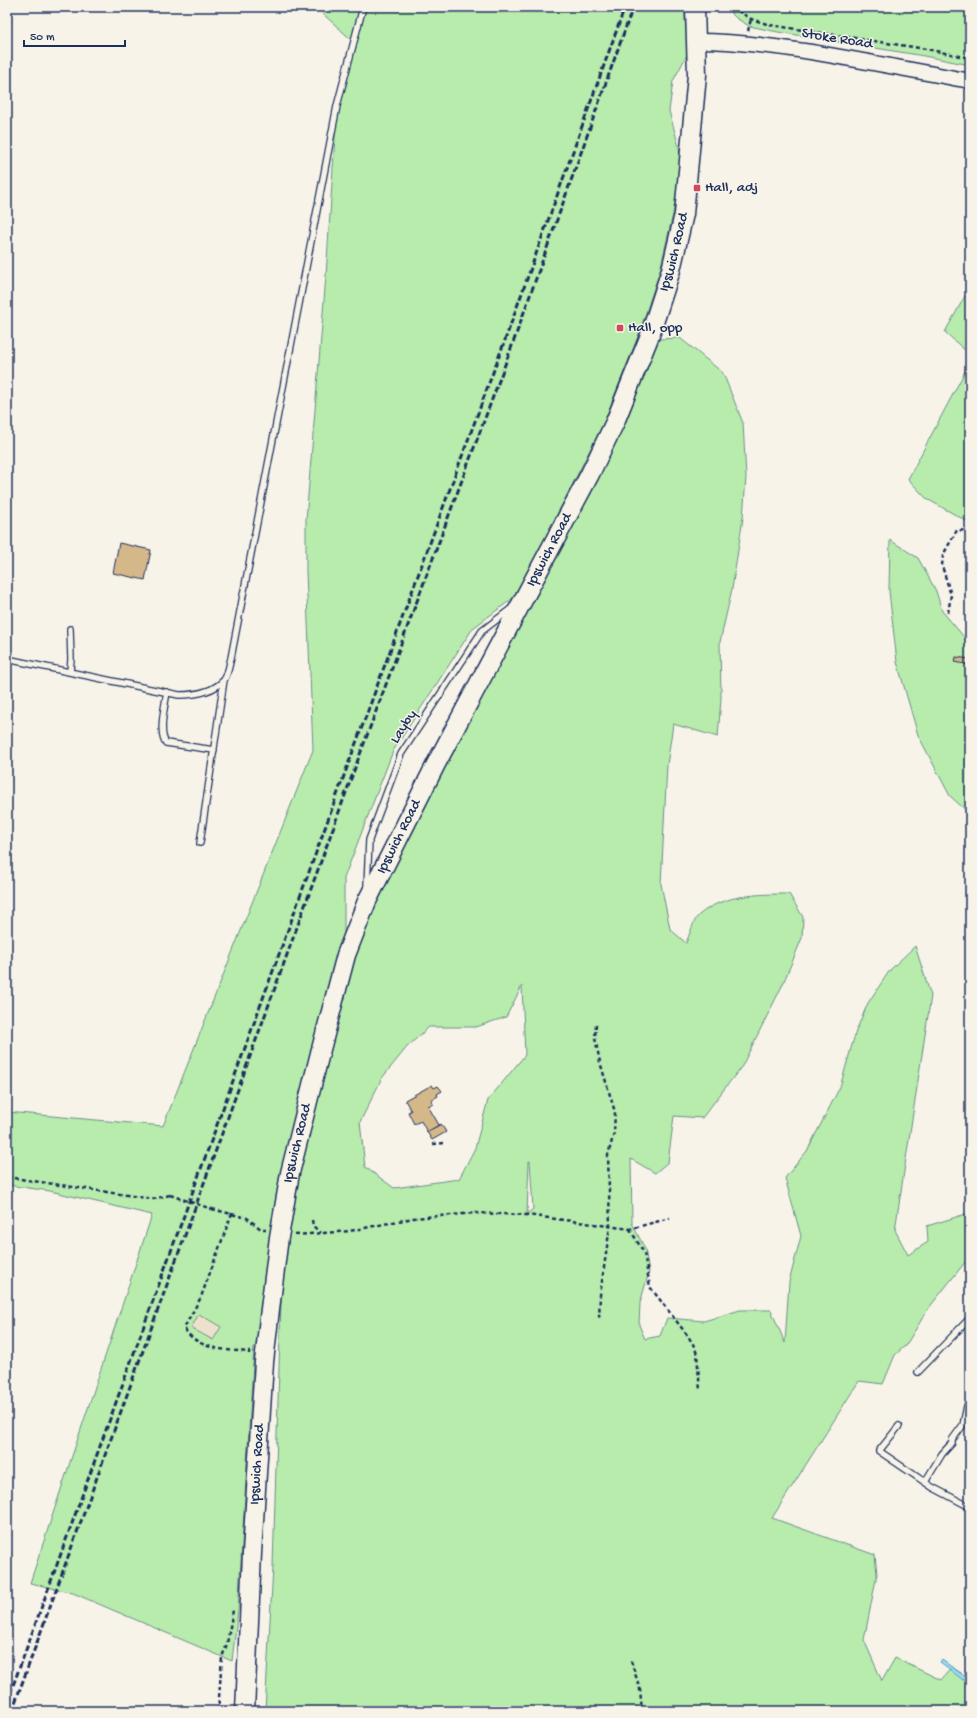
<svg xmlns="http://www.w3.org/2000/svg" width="977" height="1718" font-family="'Gochi Hand',sans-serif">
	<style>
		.built { fill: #ede1cc }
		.green { fill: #b8ecad; stroke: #6a8e86; fill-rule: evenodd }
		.water { fill: #92dcf3; stroke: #6297b7 }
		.building { fill: #d5b889; stroke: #1b2f5e }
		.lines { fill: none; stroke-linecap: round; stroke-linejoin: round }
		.service-casing { stroke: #1b2f5e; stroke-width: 8 }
		.tertiary-casing { stroke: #1b2f5e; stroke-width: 17 }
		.trunk-casing { stroke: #1b2f5e; stroke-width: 21 }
		.path { stroke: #1b2f5e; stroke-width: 2.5; stroke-dasharray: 4 3; stroke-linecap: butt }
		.service { stroke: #f7f3e8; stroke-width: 5.5 }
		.tertiary { stroke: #f7f3e8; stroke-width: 14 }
		.trunk { stroke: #f7f3e8; stroke-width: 18 }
		.rail { stroke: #1b2f5e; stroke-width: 3; stroke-dasharray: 6 3; stroke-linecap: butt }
		.path-bridge { stroke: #1b2f5e; stroke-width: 2.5; stroke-dasharray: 4 3; stroke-linecap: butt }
		.poi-dot { fill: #d1495b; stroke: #f7f3e8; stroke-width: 1.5 }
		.labels { text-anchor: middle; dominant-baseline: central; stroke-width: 3; stroke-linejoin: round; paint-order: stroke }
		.street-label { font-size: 15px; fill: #1b2f5e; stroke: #f7f3e8 }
		.poi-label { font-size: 15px; fill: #1b2f5e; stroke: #f7f3e8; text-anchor: start }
	</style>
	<rect width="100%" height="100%" fill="#f7f3e8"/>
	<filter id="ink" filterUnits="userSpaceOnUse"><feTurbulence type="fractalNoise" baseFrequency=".025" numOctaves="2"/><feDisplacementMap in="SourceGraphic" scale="8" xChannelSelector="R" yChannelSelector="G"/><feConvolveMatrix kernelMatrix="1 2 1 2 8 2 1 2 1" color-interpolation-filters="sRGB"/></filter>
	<g filter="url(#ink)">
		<path class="built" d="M199,1314L221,1327L212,1341L191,1328Z"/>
		<path class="green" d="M322,7H684L688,53L673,81L669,111L679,147L681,166L673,214L660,270L639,334L604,422L516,596L473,628L393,751L344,878V939L258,1345L254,1347L238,1610L232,1661L73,1593L30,1583L152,1215L50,1191L7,1185V1112L163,1126L313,750L306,571V520L326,276L337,106L354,42L322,13ZM199,1314L221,1327L213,1340L191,1328Z
			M725,7H970V65L924,56L778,32L749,26L736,18Z
			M970,287V355L945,332Z
			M680,338L723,373L743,423L746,477L743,518L732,589L720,642L721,698L718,737L673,724L667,765L661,884L670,929L686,943C689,936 694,919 699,915C723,894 759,894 789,894L803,917L802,938L782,986L742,1066L702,1118L674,1116L668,1162L655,1173L631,1159L632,1223L645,1249L649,1272L640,1303L639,1325L645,1339L660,1336L667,1318L704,1321L740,1310H771L785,1343L789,1282L801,1236L785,1178L807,1151L840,1087L856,1031L868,1003L890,970L915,946L931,996L895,1230L908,1255L928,1242L927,1226L969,1213L970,1256L928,1309L906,1345L895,1355L883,1384L859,1381L772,1518L875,1555L877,1574L864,1640L882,1681L895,1658L941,1680L952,1667L970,1679V1711H265L273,1567L281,1302L285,1241L297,1178L358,941L381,891L442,769L570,531L621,427L658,339ZM522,986L525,1055L488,1100L475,1148L459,1179L394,1188L365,1167L360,1122L382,1078L407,1047L429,1027H476L506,1017ZM530,1161L533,1209L527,1214L529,1161Z
			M970,362V523L927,499L908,479Z
			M890,540L918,558L936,591L942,611L970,644V814L950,796L918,735L897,662L889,591Z"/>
		<path class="water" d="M942,1660L970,1680V1685L940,1663Z"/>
		<path class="building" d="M119,543L151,550L145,580L113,573Z
			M956,657L970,659V665L955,662Z
			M432,1085L434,1088L438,1086L442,1091L437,1094L438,1096L431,1100L433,1104L428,1106L439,1125L427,1132L421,1121L414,1124L408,1112L411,1111L405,1100Z
			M441,1124L446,1132L432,1140L427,1132Z"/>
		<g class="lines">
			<g class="service-casing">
				<path id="service" d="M70,629L71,659L70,672
					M7,659L179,695C194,695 213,692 224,680C228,675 229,665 231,658L337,106L363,7
					M167,692C165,705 158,733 166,743L214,750
					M200,843L224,680
					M367,886L369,840L401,754L482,631L512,608
					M918,1372L970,1318
					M899,1426L879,1451L932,1487L970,1507
					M925,1482L942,1454L952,1443V1440L963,1425L967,1406"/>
			</g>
			<g class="tertiary-casing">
				<path id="tertiary" d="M697,41C736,41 773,46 811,52C865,61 917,71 970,81"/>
			</g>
			<g class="trunk-casing">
				<g id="trunk">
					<path id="s1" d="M245,1711L252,1553L264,1362L270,1309L279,1237L290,1173L320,1053L346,955L367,901L436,764L590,474L615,422L650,335L671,270L684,214L697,75L695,7"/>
				</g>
			</g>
			<path class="path" d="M732,7L751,19L770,25L926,49L970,58
				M748,31L751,19
				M948,613L951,595L942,566L943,555L957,530L970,531
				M596,1024L595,1038L600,1062L615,1112L614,1133L608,1155L610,1226L600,1295L599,1319
				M433,1144L445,1143
				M7,1177L153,1199L170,1195
				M212,1209L247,1218L261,1229H266
				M232,1213L201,1297L184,1328C197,1350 227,1350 249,1352V1354
				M312,1220L313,1226L321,1233
				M630,1229L644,1253L650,1287L688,1336L694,1346L697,1354L700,1391
				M295,1235L350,1231L413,1218L476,1213L527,1215L630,1229L670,1218
				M631,1661L640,1689L642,1711
				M218,1711L222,1657L227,1644L233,1610"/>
			<use href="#service" class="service"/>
			<use href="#tertiary" class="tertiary"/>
			<use href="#trunk" class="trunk"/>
			<path class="rail" d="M7,1702L349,762L505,340L625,7
				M12,1711L356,765L513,343L633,7"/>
			<path class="path-bridge" d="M170,1195L212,1209"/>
		</g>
	</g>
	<g class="poi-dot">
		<rect x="693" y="184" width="8" height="8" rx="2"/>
		<rect x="616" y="324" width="8" height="8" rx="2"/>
	</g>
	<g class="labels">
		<g class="street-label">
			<text transform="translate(837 39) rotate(9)">Stoke Road</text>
			<text stroke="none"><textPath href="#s1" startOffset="1543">Ipswich Road</textPath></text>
			<text stroke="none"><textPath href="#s1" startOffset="1219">Ipswich Road</textPath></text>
			<text transform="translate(404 727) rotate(-57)">Layby</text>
			<text stroke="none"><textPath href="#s1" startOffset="895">Ipswich Road</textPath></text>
			<text stroke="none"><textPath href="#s1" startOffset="571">Ipswich Road</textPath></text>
			<text stroke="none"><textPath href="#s1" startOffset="247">Ipswich Road</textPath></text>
		</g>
		<g class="poi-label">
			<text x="705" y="188">Hall, adj</text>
			<text x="628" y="328">Hall, opp</text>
		</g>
	</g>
	<rect width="977" height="1718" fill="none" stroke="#f7f3e8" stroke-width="24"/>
	<rect x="12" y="12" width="953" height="1694" fill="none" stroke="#1b2f5e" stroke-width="1.5" filter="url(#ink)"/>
	<path d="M24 40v6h101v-6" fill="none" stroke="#1b2f5e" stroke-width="2"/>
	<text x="30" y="40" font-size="12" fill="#1b2f5e" stroke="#f7f3e8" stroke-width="3" paint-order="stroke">50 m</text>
</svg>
